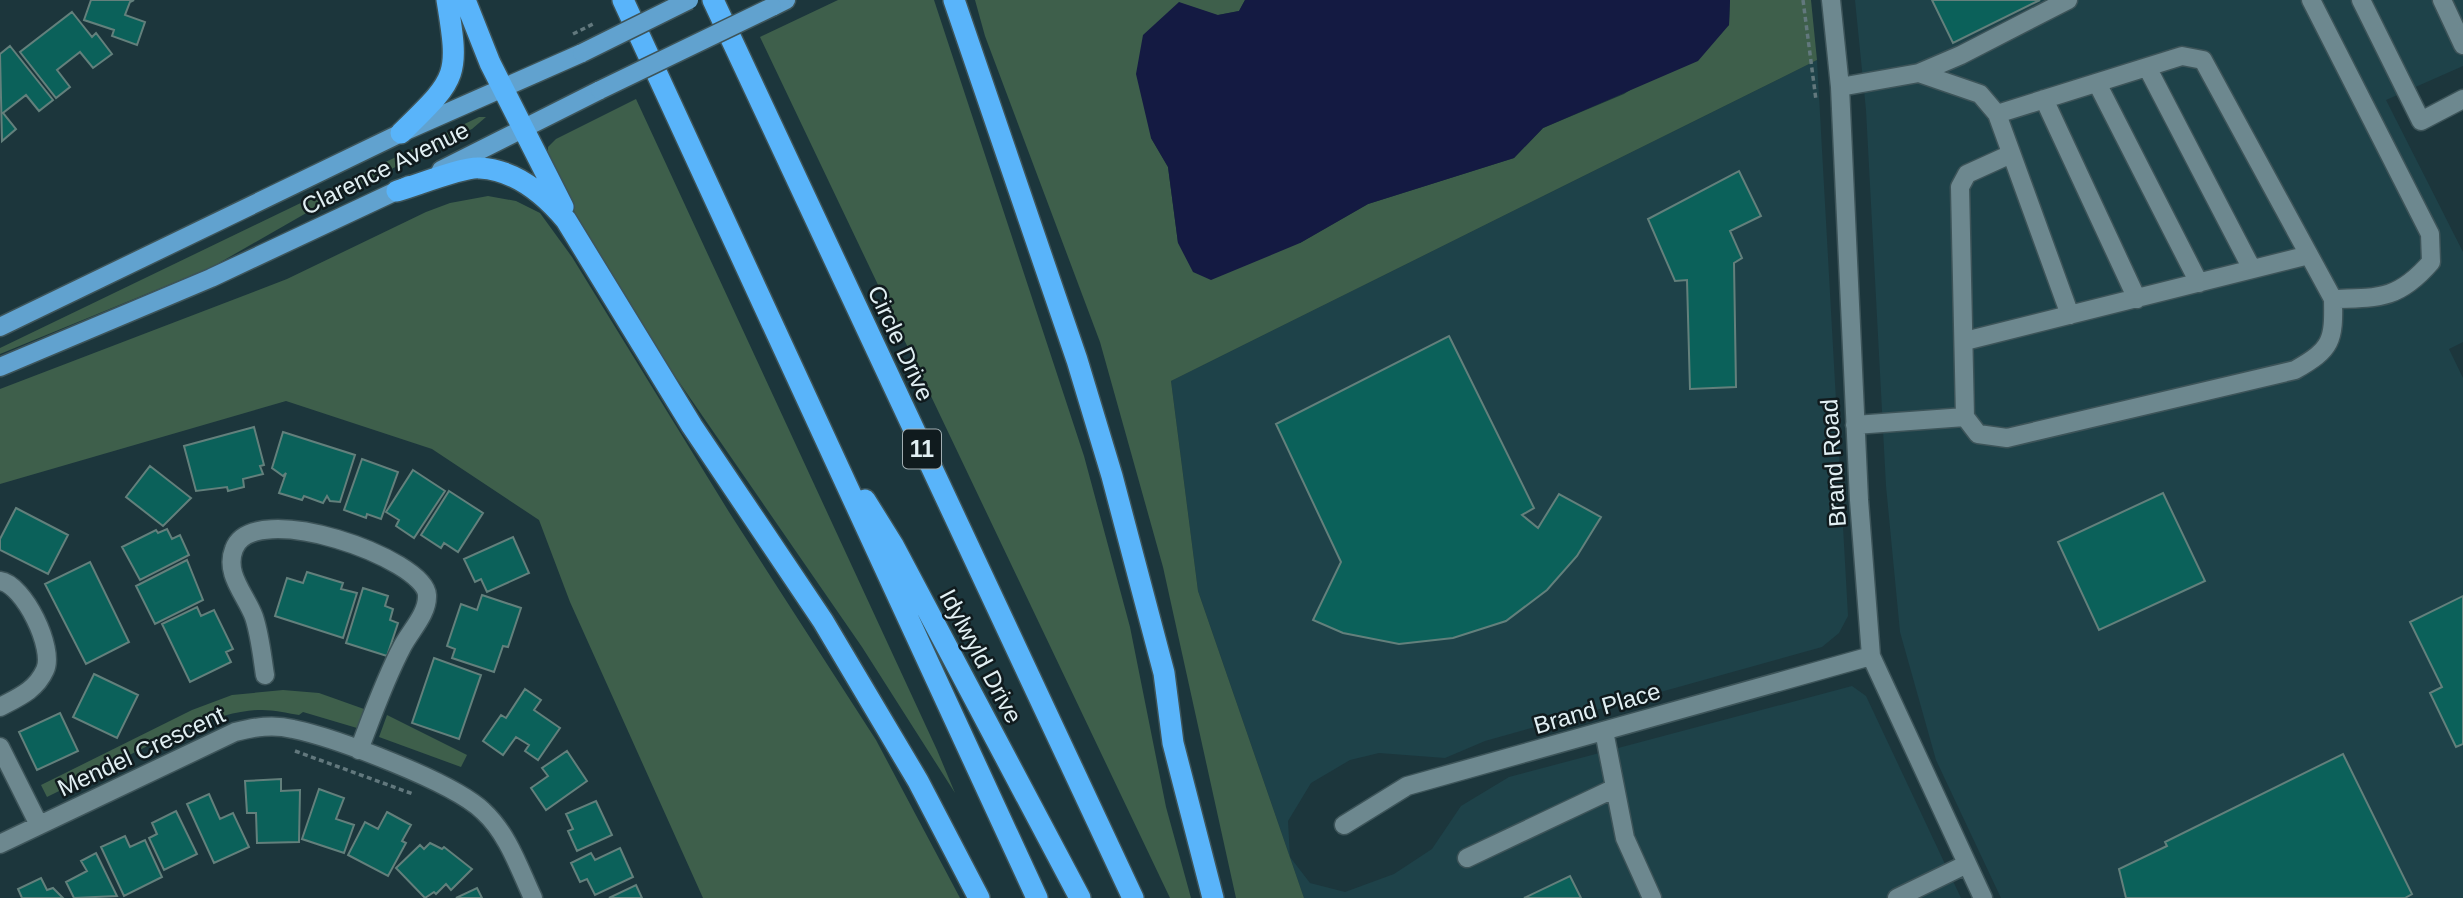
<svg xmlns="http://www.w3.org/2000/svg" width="2463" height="898" font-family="Arial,sans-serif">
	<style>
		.built { fill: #1e4249 }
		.green { fill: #3e5f4b }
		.water { fill: #141a42 }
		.building { fill: #0b615a; stroke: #63807c; stroke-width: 2 }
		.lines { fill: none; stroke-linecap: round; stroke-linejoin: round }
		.minor-casing { stroke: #3d5459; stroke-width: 21 }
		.major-casing { stroke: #3d5459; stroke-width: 21 }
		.highway-casing { stroke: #3d5459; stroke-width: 24 }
		.path { stroke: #62787d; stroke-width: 3.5; stroke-dasharray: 5 3.5; stroke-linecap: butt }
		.minor { stroke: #6d888f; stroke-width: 18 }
		.major { stroke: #61a2cf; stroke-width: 18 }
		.highway { stroke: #59b4fa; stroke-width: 21 }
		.major-bridge-casing { stroke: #3d5459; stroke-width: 21; stroke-linecap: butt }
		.path-bridge { stroke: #62787d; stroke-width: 3.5; stroke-dasharray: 5 3.5; stroke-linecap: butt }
		.major-bridge { stroke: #61a2cf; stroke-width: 18 }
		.labels { text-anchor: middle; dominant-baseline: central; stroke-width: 5; stroke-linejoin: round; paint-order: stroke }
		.shield { fill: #101b1e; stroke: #a2afb3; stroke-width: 2 }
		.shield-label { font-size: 23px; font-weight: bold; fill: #e1eff3 }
		.street-label { font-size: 24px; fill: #e1eff3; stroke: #101b1e }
	</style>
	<rect width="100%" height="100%" fill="#1c363c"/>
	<path class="built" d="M1855,0H2463V66L2386,100L2463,252V342L2449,349L2463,378V898H2001L1936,760L1900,632L1886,486L1866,110Z
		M1817,60L1848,616L1839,633L1822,647L1485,741L1445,758L1379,753L1350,760L1311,783L1288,821L1290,857L1310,883L1345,892L1394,874L1432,849L1461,806L1509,777L1852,686L1866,696L1961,898H1304L1198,591L1171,381Z"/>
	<path class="green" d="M838,0H934L1084,456L1130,627L1166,807L1191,898H1170L760,37Z
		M975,0H1245L1239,11L1218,15L1151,138L1168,167L1178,243H1300L1368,204L1514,158L1543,128L1624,94L1729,25L1730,0H1811L1817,60L1171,381L1198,591L1304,898H1236L1163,567L1100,342L985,36Z
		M636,99L937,750L955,793L862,647L632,314L548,165V147L556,139Z
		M479,117H486L472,129L329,200L212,267L0,354V348Z
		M488,196L516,201L540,213L572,257L729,512L876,740L960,898H703L570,602L539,520L432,449L286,401L0,484V389L287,279L426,212L450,203Z
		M283,690L319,693L364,709L357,728L303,712L299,715C287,713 274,710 262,710C205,709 100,772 47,797L41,785L192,710L232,695Z
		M387,715L467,755L461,767L379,737Z"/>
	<path class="water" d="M1245,0H1730L1729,25L1698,61L1543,128L1514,158L1368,204L1300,243L1211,280L1193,272L1178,243L1168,167L1151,138L1136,74L1143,35L1179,2L1218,15L1239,11Z"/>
	<path class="building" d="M91,0H134L130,2L125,15L145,22L137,45L112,36L114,30L84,20Z
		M1932,0H2040L1953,43Z
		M72,12L92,37L96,33L112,54L93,68L80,52L57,70L70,87L56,98L20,52Z
		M10,46L53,100L39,111L26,95L3,113L16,129L2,141L0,54Z
		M1739,171L1761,216L1730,231L1742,258L1734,263L1736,387L1690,389L1687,280L1675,281L1648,219Z
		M1449,336L1534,508L1522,515L1538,528L1559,494L1601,517L1577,556L1547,590L1506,621L1453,638L1399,644L1343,633L1313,620L1341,562L1276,424Z
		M254,427L264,465L260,466L263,474L243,479L244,487L228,491L227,487L196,491L184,446Z
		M283,432L355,455L340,502L330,501L327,496L323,503L304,496L302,500L279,493L286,473L283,476L272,468Z
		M362,459L398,472L381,519L367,514L366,518L344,510Z
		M150,466L191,498L163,526L126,497Z
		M413,470L445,491L414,538L396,526L399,520L386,512Z
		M449,491L483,513L458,552L444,543L441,548L421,535Z
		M2163,493L2205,581L2099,630L2058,542Z
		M16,508L68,535L48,574L0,550V539Z
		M167,529L172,539L180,535L189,555L140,580L122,547L156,530L158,533Z
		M513,537L529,573L487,592L481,579L475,582L464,559Z
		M187,560L203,600L155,624L136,586Z
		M90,562L129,642L86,664L45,584Z
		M307,572L343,583L341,589L357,593L343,638L275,616L287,578L303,583Z
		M363,588L388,596L385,606L393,609L390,620L398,623L387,656L346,643Z
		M482,595L521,608L508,647L503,646L494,672L452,658L455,649L447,646L461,604L477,610Z
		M2463,596V744L2456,747L2430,693L2442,687L2410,622Z
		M197,607L201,616L214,610L233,649L226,652L231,662L190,682L162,624Z
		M434,658L481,675L459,739L412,723Z
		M94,674L138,695L117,738L73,717Z
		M525,689L541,700L534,710L560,728L538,760L525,751L529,745L516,737L503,755L483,741L501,715L506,718Z
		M60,713L78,751L37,770L19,732Z
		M567,751L587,781L546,810L531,788L548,776L542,768Z
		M2343,754L2412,894L2405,898H2126L2119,869L2167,846L2165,842Z
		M281,779V791L300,790L299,842L257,843L256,813H247L245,781Z
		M319,789L344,798L336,819L354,825L344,853L302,839Z
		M209,794L220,819L233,813L249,847L214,863L187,804Z
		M596,801L612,835L577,851L568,831L573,829L566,814Z
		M176,811L197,854L164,870L149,838L157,834L152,823Z
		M387,812L411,825L402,841L406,843L388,876L348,855L365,822L378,829Z
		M125,836L130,847L145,840L162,877L124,896L101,847Z
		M430,843L442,849L444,847L472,869L451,890L446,884L436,894L434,892L425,898L396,868L420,845L424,849Z
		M620,848L633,877L595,895L587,879L580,882L571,863L591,853L595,860Z
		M96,853L117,896L74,898L66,882L87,871L81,861Z
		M1570,876L1581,898H1524Z
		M41,878L47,890L53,888L63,898H22L18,889Z
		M636,885L642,898H609Z
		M477,888L482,898H456Z"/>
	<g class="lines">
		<g class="minor-casing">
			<path id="minor" d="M1831,0L1840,87L1859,500L1871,656L1983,898
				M2311,0L2430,234L2431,262C2399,299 2380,298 2333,299
				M2361,0L2421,121L2463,99
				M2442,0L2463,45
				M2147,67L2252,269
				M1919,73L1980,94L1997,114L2070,315
				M2097,83L2199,283
				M1840,87L1919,73L1961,55L2068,0
				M2044,99L2137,299
				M1997,114L2182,56L2203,60L2333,299C2334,341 2332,349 2295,370L2007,438L1978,434L1965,417L1960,187L1967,174L2011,154
				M1965,341L2309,255
				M1855,425L1965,417
				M0,581C24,584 55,649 45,670C36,690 19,697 0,707
				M265,675C262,656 260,635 254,617C246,595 224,574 234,549C253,497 425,559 427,595C428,614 410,631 402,647C385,679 372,716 359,750
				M1604,731L1625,838L1652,898
				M0,747L39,825
				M1344,825L1407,786L1871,656
				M0,844L235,732C255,727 273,724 293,729C336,738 453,782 483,811C508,834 519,868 533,898
				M1467,858L1615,788
				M1897,898L1967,864"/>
		</g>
		<g class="major-casing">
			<path id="major" d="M772,7L786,0
				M441,170L600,90
				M0,327L401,133L582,53
				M0,367L211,278L409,185"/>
		</g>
		<g class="highway-casing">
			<path id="highway" d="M465,0L490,63L563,207
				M623,0L1037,898
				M713,0L1133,898
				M954,0L1077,360L1112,476L1164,673L1173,743L1213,898
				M401,133C457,78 460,78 447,0
				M397,191C415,186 465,166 480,168C515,170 545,195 566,220L692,426L823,621L918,781L979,898
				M865,500L893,545L1080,898"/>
		</g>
		<path class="path" d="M1803,0L1816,100
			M295,751L413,794"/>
		<use href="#minor" class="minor"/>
		<use href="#major" class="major"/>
		<use href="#highway" class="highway"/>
		<g class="major-bridge-casing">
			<path id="major-bridge" d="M582,53L689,0
				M600,90L772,7"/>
		</g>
		<path class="path-bridge" d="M573,34L593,24"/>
		<use href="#major-bridge" class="major-bridge"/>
	</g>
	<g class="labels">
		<rect class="shield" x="903" y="429.5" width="38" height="39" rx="5"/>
		<g class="shield-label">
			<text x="922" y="449">11</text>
		</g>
		<g class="street-label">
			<text transform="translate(385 168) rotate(-26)">Clarence Avenue</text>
			<text transform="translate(901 343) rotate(65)">Circle Drive</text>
			<text transform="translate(1833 463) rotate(-94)">Brand Road</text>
			<text transform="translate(981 656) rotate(62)">Idylwyld Drive</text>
			<text transform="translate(1597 708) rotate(-16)">Brand Place</text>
			<text transform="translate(141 751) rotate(-25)">Mendel Crescent</text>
		</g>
	</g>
</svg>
